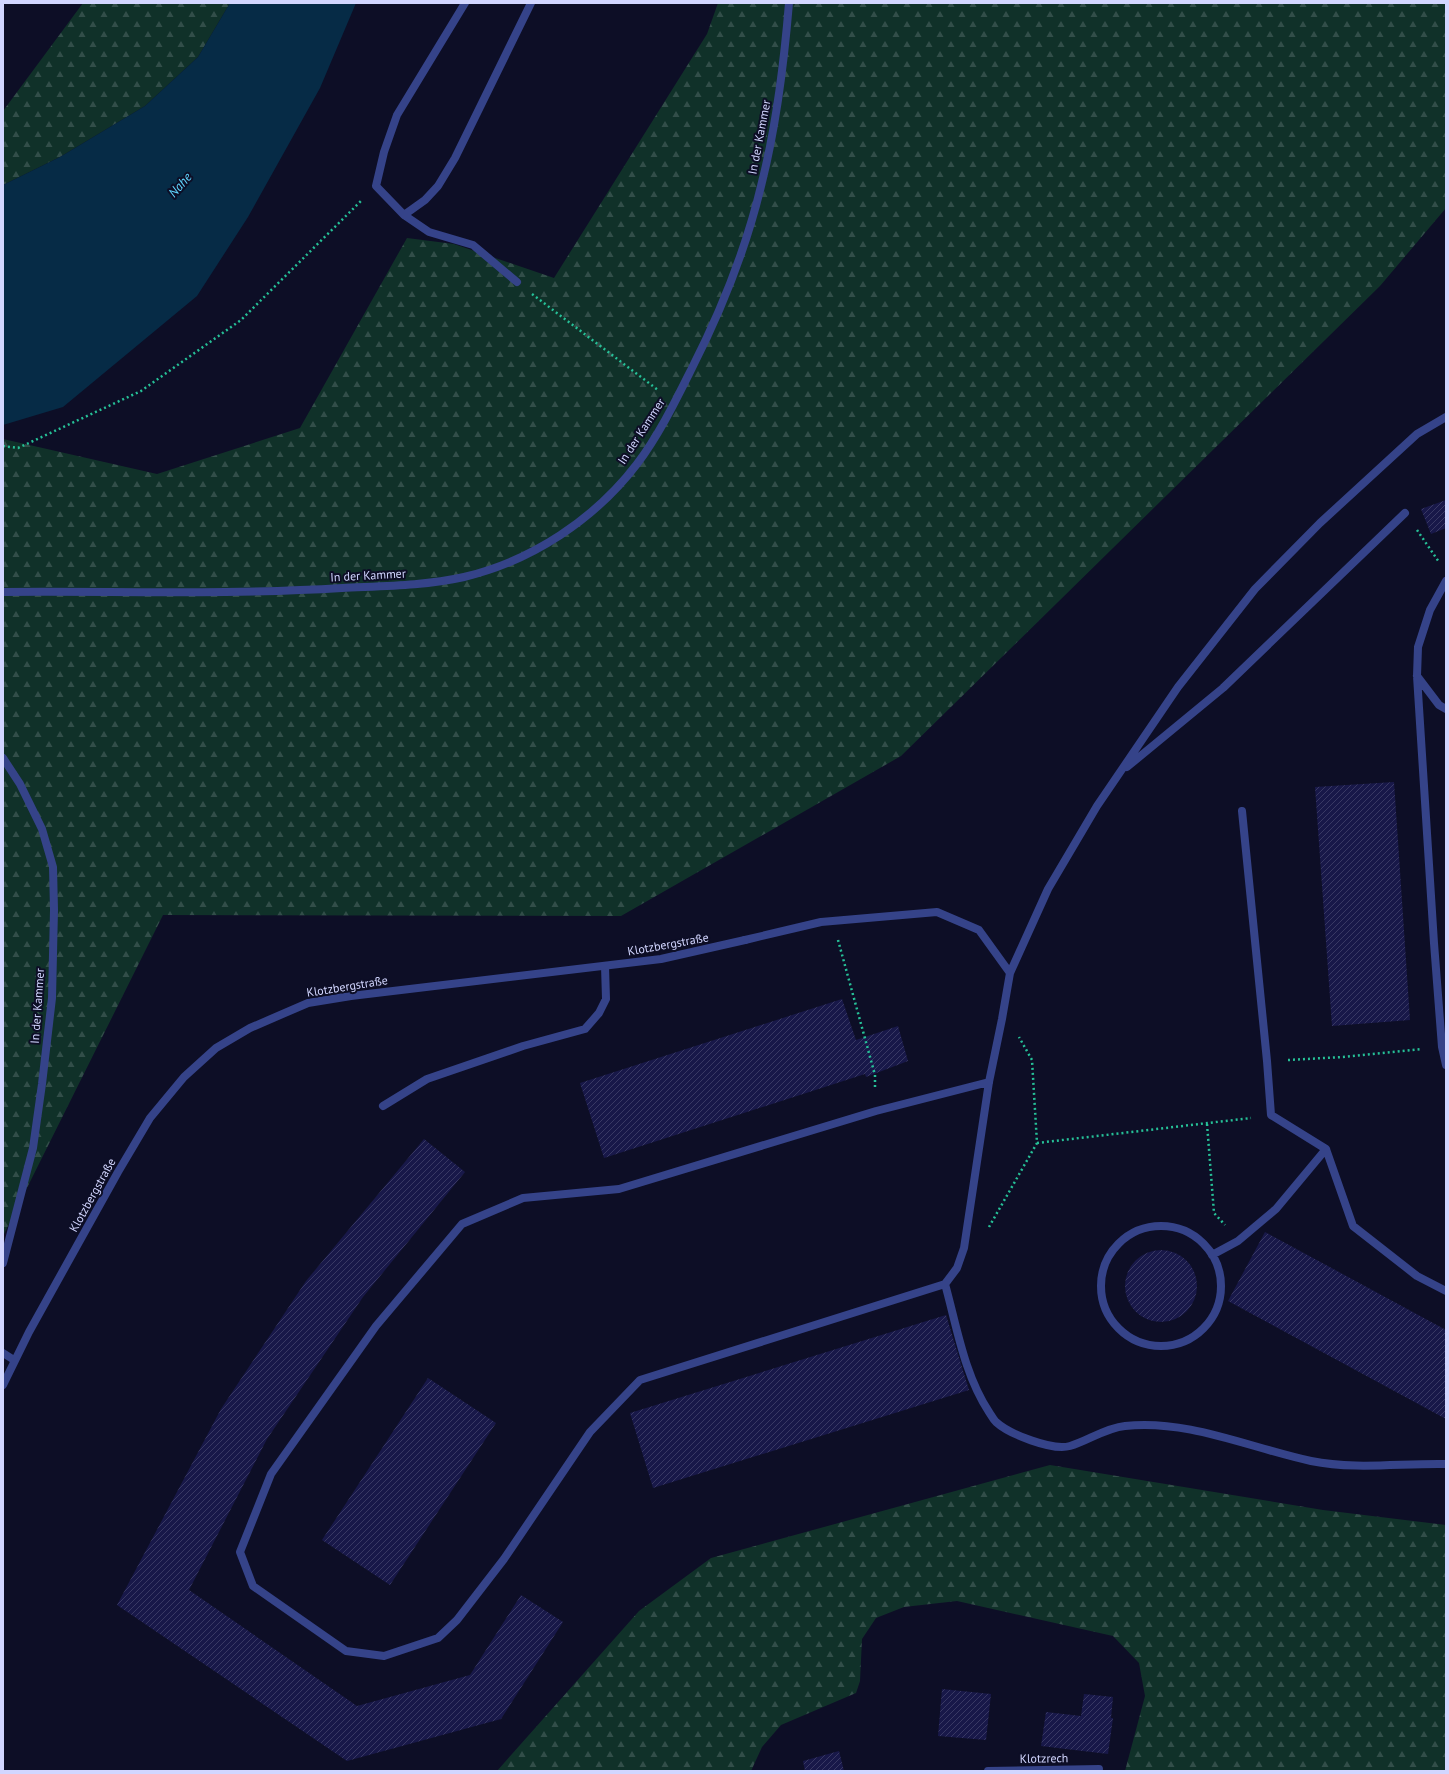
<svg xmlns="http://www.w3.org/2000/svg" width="1449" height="1774" font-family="'PT Sans',sans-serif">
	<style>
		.forest { fill: url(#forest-firs) }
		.water { fill: #062b46 }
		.building { fill: url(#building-hatch) }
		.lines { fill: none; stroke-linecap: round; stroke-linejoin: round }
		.path { stroke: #26c097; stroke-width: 2.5; stroke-dasharray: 2 3; stroke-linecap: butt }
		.service { stroke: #354389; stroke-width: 8 }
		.minor { stroke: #354389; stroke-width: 8 }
		.labels { text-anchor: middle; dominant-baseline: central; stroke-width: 4; stroke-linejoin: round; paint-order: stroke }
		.street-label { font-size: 12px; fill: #d2d6ff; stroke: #0d0e26 }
		.water-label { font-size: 13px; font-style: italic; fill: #60d6ff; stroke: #0d0e26 }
	</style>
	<defs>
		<pattern id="forest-firs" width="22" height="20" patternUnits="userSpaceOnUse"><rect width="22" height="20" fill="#103129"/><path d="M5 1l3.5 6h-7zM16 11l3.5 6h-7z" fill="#324e49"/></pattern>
		<pattern id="building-hatch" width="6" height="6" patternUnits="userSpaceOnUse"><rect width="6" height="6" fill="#181849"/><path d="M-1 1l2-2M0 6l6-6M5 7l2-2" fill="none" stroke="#393964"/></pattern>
	</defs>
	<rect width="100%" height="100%" fill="#0d0e26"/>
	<path class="forest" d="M83,3H230L198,57L145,106L60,157L3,185V111Z
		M718,3H1446V208L1380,286L901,756L621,916L163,915L3,1236V439L157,474L300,428L407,238L454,244L554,278L707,34Z
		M1050,1465L1323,1510L1446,1525V1771H1125L1145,1696L1139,1663L1113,1636L957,1601L904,1607L876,1618L862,1639L860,1681L856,1693L781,1725L762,1747L751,1771H497L639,1611L711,1558Z"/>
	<path class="water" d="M230,3H356L320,88L248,217L197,296L63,407L3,425V185L60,157L145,106L198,57Z"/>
	<path class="building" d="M1446,500V528L1431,534L1421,509Z
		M1394,782L1410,1020L1332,1026L1315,787Z
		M842,999L856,1040L898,1026L908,1061L866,1077L865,1074L604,1158L580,1083Z
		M424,1139L465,1172L363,1297L267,1439L189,1590L357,1706L470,1675L521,1595L563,1622L501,1719L347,1761L117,1605L221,1409L306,1281Z
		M1265,1232L1446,1330V1419L1228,1301Z
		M1125 1286a36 36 0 1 1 72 0a36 36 0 1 1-72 0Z
		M946,1315L969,1390L653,1488L630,1413Z
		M428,1378L496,1423L390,1585L322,1540Z
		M942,1689L991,1694L986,1740L938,1736Z
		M1084,1694L1113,1697L1111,1718H1113L1108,1754L1041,1746L1046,1712L1081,1716Z
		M839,1751L844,1771H805L803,1761Z"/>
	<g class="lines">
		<path class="path" d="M532,294L658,390
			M3,446L18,448L141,391L241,320L362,200
			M1417,530L1439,562
			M838,940L875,1075V1090
			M1288,1060L1343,1057L1422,1049
			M1207,1124L1214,1213L1225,1225
			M1037,1143L1251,1118
			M989,1227L1037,1143L1032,1060L1019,1037"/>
		<path class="service" d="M465,3L397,115L384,152L376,186L404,215L429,232L473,245L517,282
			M404,215L425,200L438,186L455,158L531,3
			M1446,581L1430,610L1418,647L1417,676L1434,943L1442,1047L1446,1065
			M1417,676L1439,705L1446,709
			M1127,767L1223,688L1405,513
			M1242,811L1267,1061L1271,1115L1326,1149L1353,1226L1417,1276L1446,1291
			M745,940L821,922L937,912L979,930L1010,973
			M989,1082L876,1111L619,1189L523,1198L462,1224L376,1326L271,1474L240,1552L253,1586L346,1651L384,1656L438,1638L457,1620L504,1559L590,1432L640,1380L945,1284L957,1268L964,1248L989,1082L1002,1019L1010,973L1048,889L1097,806L1178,687L1255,589L1320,523L1417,434L1446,417
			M383,1106L427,1079L523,1046L585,1029L599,1013L606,999L605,966
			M1101 1286a60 60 0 1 1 120 0a60 60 0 1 1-120 0Z
			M1212,1255L1238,1241L1276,1209L1326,1149
			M945,1284C957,1327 964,1374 989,1412C991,1415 993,1419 996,1422C1009,1434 1052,1451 1070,1446C1088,1441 1105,1428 1125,1426C1188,1419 1250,1448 1311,1461C1356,1470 1401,1463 1446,1464"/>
		<path class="minor" d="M3,592C116,591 229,595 342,588C383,586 424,586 464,577C532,561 595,519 637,464C659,435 676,400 692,368C722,309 747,246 762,182C777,123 784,63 789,3
			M3,758L20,784L42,829L53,867L54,910L52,998L42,1084L33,1148L3,1263
			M3,1353L14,1360
			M3,1385L29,1332L118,1172L150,1118L184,1077L216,1048L250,1028L308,1003L351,996L661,959L745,940
			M988,1771L1099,1769"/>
	</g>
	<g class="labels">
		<g class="street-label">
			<text transform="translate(759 137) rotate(-79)">In der Kammer</text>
			<text transform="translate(641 431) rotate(-57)">In der Kammer</text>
			<text transform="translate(368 575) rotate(-3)">In der Kammer</text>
			<text transform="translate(668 944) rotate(-10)">Klotzbergstraße</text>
			<text transform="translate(347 986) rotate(-9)">Klotzbergstraße</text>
			<text transform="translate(37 1006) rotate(-86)">In der Kammer</text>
			<text transform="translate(92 1195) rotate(-61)">Klotzbergstraße</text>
			<text transform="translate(1044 1758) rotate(-1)">Klotzrech</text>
		</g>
		<g class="water-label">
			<text transform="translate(180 185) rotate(-49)">Nahe</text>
		</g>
	</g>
	<rect width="1449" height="1774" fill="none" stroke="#d2d6ff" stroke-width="8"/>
</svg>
